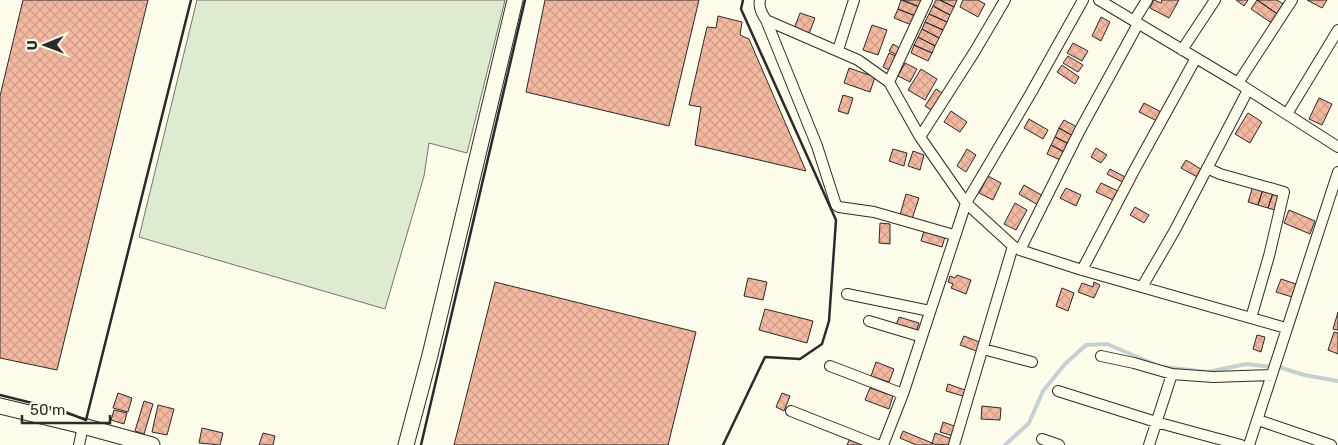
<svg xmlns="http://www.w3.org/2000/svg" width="1338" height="445" font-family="Rubik,sans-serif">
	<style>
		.grass { fill: #deebd1; stroke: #74746e }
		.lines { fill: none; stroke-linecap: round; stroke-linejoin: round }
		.stream { stroke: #c7d0d0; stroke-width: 4 }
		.building { fill: url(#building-cross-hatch); stroke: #2b2b2b }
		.street-casing { stroke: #2b2b2b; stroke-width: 12 }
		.secondary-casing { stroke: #2b2b2b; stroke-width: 17 }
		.street { stroke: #fdfbea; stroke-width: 10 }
		.secondary { stroke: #fdfbea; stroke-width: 15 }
		.wall { stroke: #2b2b2b; stroke-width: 2.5 }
	</style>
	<defs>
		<pattern id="building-cross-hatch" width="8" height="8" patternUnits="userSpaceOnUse" patternTransform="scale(1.25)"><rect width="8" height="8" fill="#f2b8a0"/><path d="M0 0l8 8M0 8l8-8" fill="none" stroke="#d09e8a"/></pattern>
	</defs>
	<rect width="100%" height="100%" fill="#fdfbea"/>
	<path class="grass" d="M197,0H505L467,153L429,143L424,176L385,309L139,237Z"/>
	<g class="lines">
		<path class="stream" d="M1163,367L1208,372L1246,364L1282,368L1304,375L1338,381
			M1005,445L1029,423L1043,391L1065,364L1086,345L1107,344L1156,365"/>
	</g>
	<path class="building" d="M23,0H148L57,370L0,358V96Z
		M545,0H699L669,126L526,92Z
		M901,0L922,8L918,17L898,9Z
		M903,0H925L922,8Z
		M936,0H940L954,7L950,15L933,6Z
		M940,0H957L954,7Z
		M963,0H978L985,4L978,17L960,7Z
		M1154,0L1161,3L1162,0H1179L1169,18L1150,8Z
		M1236,0H1248L1244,6Z
		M1257,0H1277L1285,5L1279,15Z
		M1257,0L1279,15L1273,24L1251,9Z
		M1307,0H1327L1322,8Z
		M933,6L950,15L947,22L929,14Z
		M898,9L918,17L914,26L894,18Z
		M800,13L815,18L809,34L794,29Z
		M929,14L947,22L943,30L925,22Z
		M718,16L742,22L740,35L749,39L806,171L695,145L701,107L689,105L707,27L716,28Z
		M1101,17L1110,22L1101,41L1092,36Z
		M925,22L943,30L939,38L922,29Z
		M872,25L887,30L878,55L863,50Z
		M922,29L939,38L935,46L918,37Z
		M918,37L935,46L932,53L914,45Z
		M1073,43L1088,51L1082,61L1067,53Z
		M893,44L903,50L899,56L889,51Z
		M914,45L932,53L928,61L911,53Z
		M889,53L898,57L891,71L883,67Z
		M1068,56L1083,65L1078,72L1063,63Z
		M905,63L917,69L910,82L898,76Z
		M1062,65L1079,77L1075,84L1057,72Z
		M849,68L875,77L870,92L844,83Z
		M921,69L937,79L925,100L908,90Z
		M936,89L945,95L934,112L925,106Z
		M843,95L853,98L848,114L838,111Z
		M1319,98L1332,104L1322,125L1309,119Z
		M1144,103L1163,113L1159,122L1139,112Z
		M951,111L967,122L960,132L944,122Z
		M1248,113L1262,122L1250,143L1235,134Z
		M1029,119L1048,130L1043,139L1024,128Z
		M1064,120L1077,127L1073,136L1059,128Z
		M1059,128L1073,136L1069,144L1055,137Z
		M1055,137L1069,144L1064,152L1051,145Z
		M1051,145L1064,152L1060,160L1047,154Z
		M1096,148L1107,155L1101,163L1091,157Z
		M893,149L907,153L904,166L889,161Z
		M967,149L976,155L966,172L957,166Z
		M913,151L924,155L920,170L908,166Z
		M1186,160L1204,171L1199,178L1181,168Z
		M1110,169L1127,178L1124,183L1107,174Z
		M988,176L1001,183L993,200L979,193Z
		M1101,183L1118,191L1113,200L1096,192Z
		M1024,185L1043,196L1038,205L1019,194Z
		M1253,186L1263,189L1258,205L1248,202Z
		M1066,188L1081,195L1076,206L1060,198Z
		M1263,189L1273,193L1268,208L1258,205Z
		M1273,193L1283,196L1278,211L1268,208Z
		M906,194L919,198L912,219L900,215Z
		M1015,203L1027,210L1016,230L1004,224Z
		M1135,207L1149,215L1144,223L1130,215Z
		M1289,210L1315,221L1310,234L1284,223Z
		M880,223L890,224V244L879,243Z
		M924,231L945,237L942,247L921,241Z
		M957,275L971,280L966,294L951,288L953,284L948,282L950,276L955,278Z
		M748,278L767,282L763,300L744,296Z
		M1281,279L1296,284L1292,297L1276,292Z
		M495,282L696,332L668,445H454Z
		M1094,282L1100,285L1094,298L1078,292L1082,283L1093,287Z
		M1062,288L1074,293L1068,311L1056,306Z
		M765,309L813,321L807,343L759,330Z
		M1338,312V330L1333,329Z
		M899,317L919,323L916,332L896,325Z
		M1334,332L1338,333V354L1328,350Z
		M1257,335L1265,337L1261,352L1253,349Z
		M964,336L982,343L979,352L960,345Z
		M876,362L894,369L889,382L871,376Z
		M948,384L965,390L963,396L946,391Z
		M870,388L893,396L889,409L865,400Z
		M118,393L132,398L128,412L113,408Z
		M782,393L790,396L784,411L776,407Z
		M144,401L153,404L144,434L135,431Z
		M158,405L174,409L167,435L152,432Z
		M982,406L1001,408L1000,420L981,419Z
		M114,410L127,413L124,424L111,420Z
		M943,422L957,427L953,436L940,432Z
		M202,428L223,433L220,445L199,443Z
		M903,431L932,443L931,445H916L900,438Z
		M263,433L275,436L273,445H259Z
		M935,433L952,439L950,445L932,444Z
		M850,438L869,445H847Z"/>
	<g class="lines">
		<g class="street-casing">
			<path id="street" d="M760,0C758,7 762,14 766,20L858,60L889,82L920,137L966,203L1013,246L1020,250L1082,270L1286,328
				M1099,0L1238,83L1338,147
				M766,20L817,146L836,205L839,207L874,212L954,235
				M1134,21L1147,0
				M838,50L854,0
				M1182,50L1215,0
				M889,82L927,0
				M1238,83L1292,0
				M1287,114L1338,30
				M920,137L975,51L1005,0
				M1207,168L1220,174L1284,192L1269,256L1251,318
				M1020,250L1080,130L1138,24
				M1082,270L1136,167L1196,58
				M1142,287L1175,230L1248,90
				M847,294L930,311
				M869,321L922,337
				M983,349L1032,362
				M1101,356L1134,363L1172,374L1213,377L1272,375
				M830,366L903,394
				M1058,391L1156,422L1241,445
				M791,411L877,445
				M1258,420L1331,445
				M1042,439L1059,445
				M79,445L83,426
				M883,445L903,394L966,203L1031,93L1083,0
				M954,445L1013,246
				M1149,445L1172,374
				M1249,445L1338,172"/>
		</g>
		<g class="secondary-casing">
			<path id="secondary" d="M0,406L83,426L152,445
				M406,445L430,355L515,0"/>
		</g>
		<use href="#street" class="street"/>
		<use href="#secondary" class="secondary"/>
		<path class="wall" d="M0,395L60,410L86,420L191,0
			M421,445L525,0
			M723,445L765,357L800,359L822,344L829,321L836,220L741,9L743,0"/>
	</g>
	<g transform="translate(45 45) rotate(269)" stroke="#fdfbea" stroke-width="4" paint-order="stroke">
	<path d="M0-4L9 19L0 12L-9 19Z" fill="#2b2b2b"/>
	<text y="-8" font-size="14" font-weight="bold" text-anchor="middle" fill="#2b2b2b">U</text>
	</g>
	<path d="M22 415v8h88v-8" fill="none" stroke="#2b2b2b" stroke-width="2.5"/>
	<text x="30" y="415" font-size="15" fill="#2b2b2b" stroke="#fdfbea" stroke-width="4" paint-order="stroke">50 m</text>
</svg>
